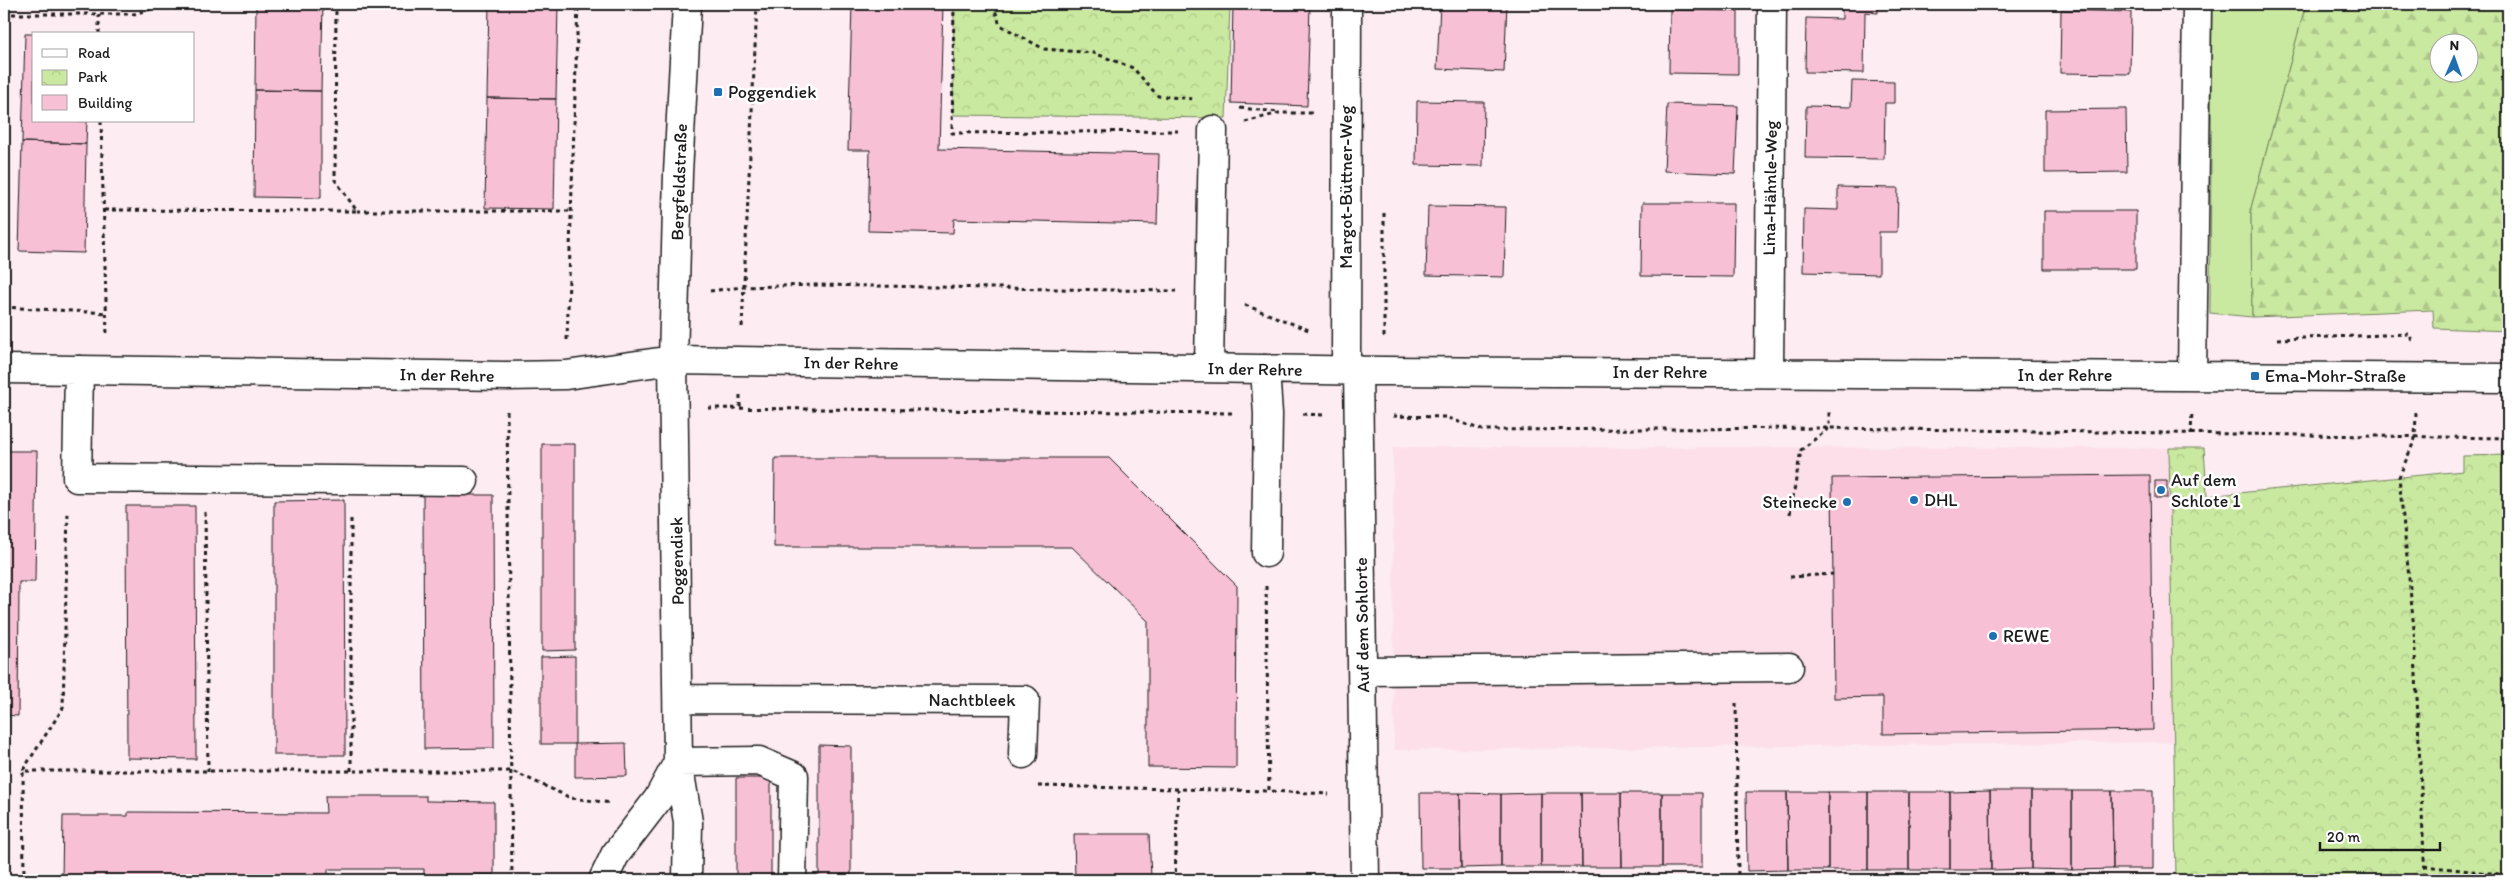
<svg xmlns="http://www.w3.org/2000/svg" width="2512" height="884" font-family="Itim,sans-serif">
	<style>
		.built { fill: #fcdfe9 }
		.grass { fill: #cae9a0; stroke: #73825e }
		.forest { fill: url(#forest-firs); stroke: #73825e; fill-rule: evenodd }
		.park { fill: url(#park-crowns); stroke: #73825e }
		.building { fill: #f8c0d5; stroke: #1c1c1c }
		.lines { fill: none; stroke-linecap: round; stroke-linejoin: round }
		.minor-casing { stroke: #1c1c1c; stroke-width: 31 }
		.path { stroke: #1c1c1c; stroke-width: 3; stroke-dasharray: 4 4; stroke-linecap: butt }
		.minor { stroke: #fff; stroke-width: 28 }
		.poi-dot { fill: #1f6fb2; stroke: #fff; stroke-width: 2 }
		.labels { text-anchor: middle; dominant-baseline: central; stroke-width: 5; stroke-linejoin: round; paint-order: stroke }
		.poi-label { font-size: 18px; fill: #1c1c1c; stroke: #fff; text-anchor: start }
		.street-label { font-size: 18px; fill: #1c1c1c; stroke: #fff }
	</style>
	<defs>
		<pattern id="forest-firs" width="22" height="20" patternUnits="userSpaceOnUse" patternTransform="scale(1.25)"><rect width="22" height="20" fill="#cae9a0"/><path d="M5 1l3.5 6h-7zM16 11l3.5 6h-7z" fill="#adc789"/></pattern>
		<pattern id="park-crowns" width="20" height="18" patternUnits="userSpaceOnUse" patternTransform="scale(1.25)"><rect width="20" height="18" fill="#cae9a0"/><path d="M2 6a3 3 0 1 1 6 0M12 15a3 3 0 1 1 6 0" fill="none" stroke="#adc789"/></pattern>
	</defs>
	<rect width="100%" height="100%" fill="#fdecf2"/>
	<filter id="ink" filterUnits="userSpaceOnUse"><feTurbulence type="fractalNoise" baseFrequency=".02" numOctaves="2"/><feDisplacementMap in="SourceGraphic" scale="10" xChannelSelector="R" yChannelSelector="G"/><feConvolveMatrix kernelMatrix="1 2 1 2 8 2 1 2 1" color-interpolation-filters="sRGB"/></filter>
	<g filter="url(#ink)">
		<path class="built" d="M1393,447L2169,448L2174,742L1394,750Z"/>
		<path class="grass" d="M2212,4H2306L2251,208L2252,317L2210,313Z"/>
		<path class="forest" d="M2306,4H2508V331L2434,328L2433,310L2252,317L2251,208ZM2440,42H2470V72H2440Z"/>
		<path class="park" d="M954,4H1230L1226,118L953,115Z
			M2169,448H2204L2207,496L2463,471V456L2508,455V880H2176Z"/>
		<path class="building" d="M256,4H323L321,91L255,90Z
			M489,4H558L556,99L487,98Z
			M852,4H943L939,149L1159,154L1157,224L954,219L953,233L868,231L870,150H848Z
			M1233,4H1310L1307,106L1231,103Z
			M1440,4H1507L1504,72L1437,69Z
			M1842,4H1878V13L1865,12L1864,73L1805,72L1806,18L1842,19Z
			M1670,10L1738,11V74L1669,73Z
			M2061,10L2131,12L2130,74L2060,73Z
			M25,34H34V121H87L86,144L22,142Z
			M1852,81L1894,82V103H1885L1884,159L1805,158L1806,106L1851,107Z
			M255,90L321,91V198L254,197Z
			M487,98L556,99L554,209L485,208Z
			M1417,101L1484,102L1483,166L1416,165Z
			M1667,104L1738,106L1735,174L1664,171Z
			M2126,109L2127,172L2045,173V110Z
			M22,142L86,144L84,253L19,251Z
			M1838,187L1898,188L1897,232H1879V274L1803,272L1804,209L1838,210Z
			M1642,203H1734L1733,277L1641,276Z
			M1428,206L1506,207L1504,277L1426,275Z
			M2044,211H2136V269H2044Z
			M542,444H575V650L542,651Z
			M4,451H37L35,582H19L18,716L4,715Z
			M775,458H1109L1237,586L1236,768L1148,767V621L1072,547H774Z
			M2150,475L2153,730L1883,734V697L1834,698L1832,478Z
			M2155,481H2167V498H2155Z
			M423,495H493L494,748L424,749Z
			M344,500L345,755H274V501Z
			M126,506H195L196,759L127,758Z
			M575,656V744H541V657Z
			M626,743L627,776L575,777V744Z
			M819,745L851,746V880H819Z
			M736,778H771V880H736Z
			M1990,791L1991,870H1950V792Z
			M1990,791H2031V869L1991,870Z
			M2031,791H2072V870L2031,869Z
			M2072,791H2112L2113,869L2072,870Z
			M2112,791H2153V869H2113Z
			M1746,792H1787L1788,870L1747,871Z
			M1787,792H1828V870H1788Z
			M1828,792H1868V870H1828Z
			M1868,792H1909V870H1868Z
			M1909,792H1950V870H1909Z
			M1420,793H1460L1461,868H1421Z
			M1460,793L1501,794V867L1461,868Z
			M1541,793V867H1501V794Z
			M1541,793H1581L1582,867H1541Z
			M1581,793H1621L1622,867H1582Z
			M1621,793H1662V867H1622Z
			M1662,793H1702V867H1662Z
			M325,796H426V801L494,802V875H424V869H328V880H62L63,816H128V812L326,813Z
			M1074,834H1149L1151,877H1167V880H1075Z"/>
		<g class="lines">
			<g class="minor-casing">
				<path id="minor" d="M687,4L678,173L673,360L678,762L688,822L687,880
					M1209,368L1213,130
					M4,369L507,376L566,375L673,360L1385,371L2508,378
					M1265,369L1268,414L1266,553
					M79,370L77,478L464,481
					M1346,370L1347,4
					M1358,370L1365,880
					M1769,373L1772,4
					M2192,375L2197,4
					M1363,671L1789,667
					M679,699L1025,700L1023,754
					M678,762L759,761L794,776L792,880
					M603,880L615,855L658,799L678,762"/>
			</g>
			<path class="path" d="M954,4L952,133L1178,131
				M993,4L1000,25L1044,49L1094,53L1133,68L1158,96L1195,99
				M4,14H134L168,4
				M99,14V34
				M1240,108L1278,112
				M101,121L107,337
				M1245,122L1279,113H1313
				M104,210L357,211L335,180L336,4
				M357,211H570
				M710,291L743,287L816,285L1176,291
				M1245,305L1311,331
				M4,307L107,313
				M742,327L757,4
				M1384,337V209
				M2277,339L2410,334L2412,342
				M567,340L578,4
				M740,407V395
				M708,408L1234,413
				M507,411L512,880
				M2416,413L2415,439L2399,477L2414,629L2425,880
				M1303,414L1324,415
				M1393,416L1445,417L1482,430L1829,428L2508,438
				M2191,435L2192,411
				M205,512L208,772
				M1790,514L1801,450L1829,428V409
				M1790,577L1833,574
				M1266,586L1269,791L1329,794
				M1736,703L1738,880
				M23,770L63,708L68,511
				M351,771V515
				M1038,786L1269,791
				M2424,866L2508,875
				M24,880L23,771H512L571,798L611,803
				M1175,880L1178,790"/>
			<use href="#minor" class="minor"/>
		</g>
	</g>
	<g class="poi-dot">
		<rect x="713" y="87" width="10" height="10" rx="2.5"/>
		<rect x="2250" y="371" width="10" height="10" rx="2.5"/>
		<circle cx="2161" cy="490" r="5"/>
		<circle cx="1914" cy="500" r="5"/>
		<circle cx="1847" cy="502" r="5"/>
		<circle cx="1993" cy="636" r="5"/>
	</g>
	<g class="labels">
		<g class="poi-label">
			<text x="728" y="92">Poggendiek</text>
			<text x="2265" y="376">Ema-Mohr-Straße</text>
			<text x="2171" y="480">Auf dem<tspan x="2171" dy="21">Schlote 1</tspan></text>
			<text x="1924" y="500">DHL</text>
			<text x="1837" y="502" text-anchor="end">Steinecke</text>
			<text x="2003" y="636">REWE</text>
		</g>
		<g class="street-label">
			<text transform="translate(679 182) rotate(-88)">Bergfeldstraße</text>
			<text transform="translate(1346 187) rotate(-90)">Margot-Büttner-Weg</text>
			<text transform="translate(1770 188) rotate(-89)">Lina-Hähnle-Weg</text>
			<text transform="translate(851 363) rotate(1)">In der Rehre</text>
			<text transform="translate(1255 369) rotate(1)">In der Rehre</text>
			<text x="1660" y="372">In der Rehre</text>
			<text transform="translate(447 375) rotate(1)">In der Rehre</text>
			<text x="2065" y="375">In der Rehre</text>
			<text transform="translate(677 561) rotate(-91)">Poggendiek</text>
			<text transform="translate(1362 625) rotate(-91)">Auf dem Sohlorte</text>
			<text x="972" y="700">Nachtbleek</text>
		</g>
	</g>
	<rect width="2512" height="884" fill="none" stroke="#fff" stroke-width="20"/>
	<rect x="10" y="10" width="2492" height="864" fill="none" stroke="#1c1c1c" stroke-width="2" filter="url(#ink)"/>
	<rect x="32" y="32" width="162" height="90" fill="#ffffff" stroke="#a4a4a4"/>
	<rect x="42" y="49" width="25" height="8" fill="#ffffff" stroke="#a4a4a4"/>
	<text x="78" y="58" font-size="15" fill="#1c1c1c">Road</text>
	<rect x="42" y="70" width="25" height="15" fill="url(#park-crowns)" stroke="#a4a4a4"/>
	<text x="78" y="82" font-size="15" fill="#1c1c1c">Park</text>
	<rect x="42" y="95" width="25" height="15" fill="#f8c0d5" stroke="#a4a4a4"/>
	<text x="78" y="108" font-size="15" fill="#1c1c1c">Building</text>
	<g transform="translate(2454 58) rotate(2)"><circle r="24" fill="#ffffff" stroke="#a4a4a4"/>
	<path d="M0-4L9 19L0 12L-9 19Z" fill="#1f6fb2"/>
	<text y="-8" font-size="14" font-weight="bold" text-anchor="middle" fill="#1c1c1c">N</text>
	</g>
	<path d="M2320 842v8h120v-8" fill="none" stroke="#1c1c1c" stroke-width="2.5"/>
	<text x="2327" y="842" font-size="15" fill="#1c1c1c" stroke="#ffffff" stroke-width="4" paint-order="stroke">20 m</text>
</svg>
